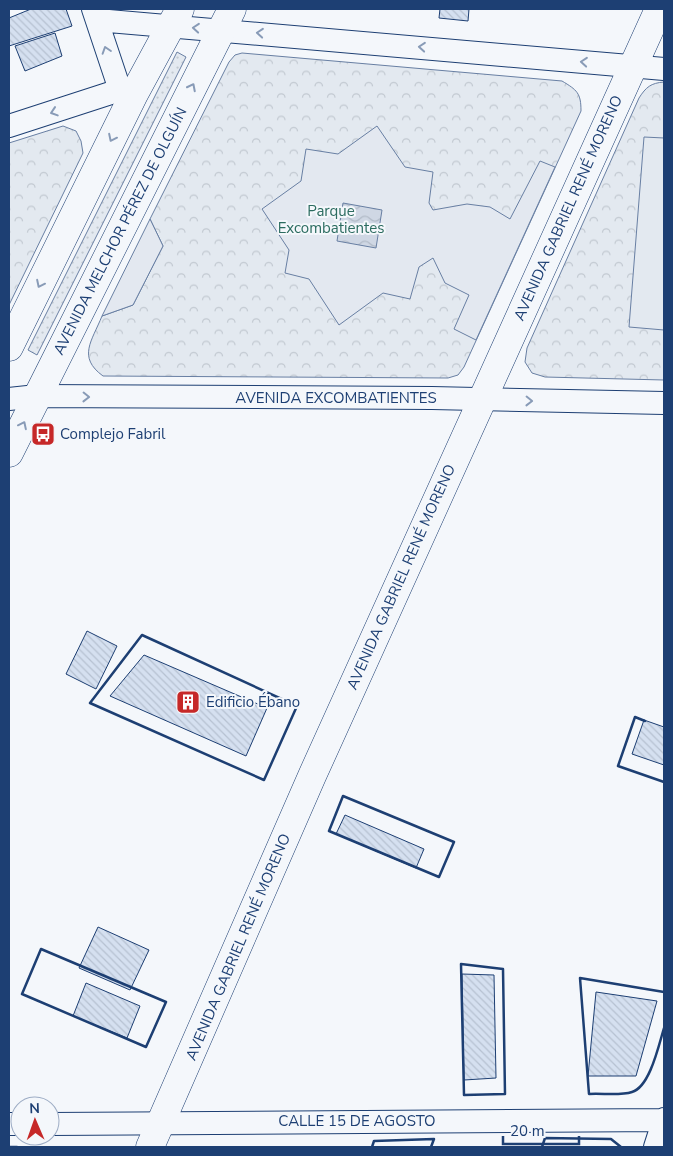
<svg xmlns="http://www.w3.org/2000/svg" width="673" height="1156" font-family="'Nunito Sans',sans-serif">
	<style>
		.grass { fill: url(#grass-dots); stroke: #687fa3 }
		.forest { fill: url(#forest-crowns); stroke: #687fa3 }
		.pitch { fill: #e3e9f0; stroke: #687fa3 }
		.parking { fill: #e3e8f0; stroke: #687fa3 }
		.water { fill: url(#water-waves); stroke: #687fa3 }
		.building { fill: url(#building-back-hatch); stroke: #1d3f73 }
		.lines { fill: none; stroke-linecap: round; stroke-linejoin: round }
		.street-casing { stroke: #1d3f73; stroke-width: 24 }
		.secondary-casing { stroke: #1d3f73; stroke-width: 29 }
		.highway-casing { stroke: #1d3f73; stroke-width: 29 }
		.street { stroke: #f4f7fb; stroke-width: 22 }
		.secondary { stroke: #f4f7fb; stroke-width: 28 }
		.highway { stroke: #f4f7fb; stroke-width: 28 }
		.wall { stroke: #1d3f73; stroke-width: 2.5 }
		.oneway { stroke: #889bb7 }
		.labels { text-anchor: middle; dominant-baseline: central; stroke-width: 4; stroke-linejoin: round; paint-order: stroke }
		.street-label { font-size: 15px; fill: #1d3f73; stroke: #f4f7fb }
		.park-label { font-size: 15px; fill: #2c6c60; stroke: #f4f7fb }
		.poi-label { font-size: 15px; fill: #1d3f73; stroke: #f4f7fb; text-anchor: start }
	</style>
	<defs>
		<pattern id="grass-dots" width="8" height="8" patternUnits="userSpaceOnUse" patternTransform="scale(1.25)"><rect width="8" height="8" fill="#e3e9f0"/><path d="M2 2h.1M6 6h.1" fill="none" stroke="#c2c9d1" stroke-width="1.8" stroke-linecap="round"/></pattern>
		<pattern id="forest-crowns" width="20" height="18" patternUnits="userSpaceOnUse" patternTransform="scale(1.25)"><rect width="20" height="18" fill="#e3e9f0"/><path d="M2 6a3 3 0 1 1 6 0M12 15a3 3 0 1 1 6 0" fill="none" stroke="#c2c9d1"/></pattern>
		<pattern id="water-waves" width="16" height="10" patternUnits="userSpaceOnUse" patternTransform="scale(1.25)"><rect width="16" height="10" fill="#cfd7e4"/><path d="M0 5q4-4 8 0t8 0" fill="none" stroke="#b1bac7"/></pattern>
		<pattern id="building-back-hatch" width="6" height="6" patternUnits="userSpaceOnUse" patternTransform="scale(1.25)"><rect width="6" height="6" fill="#d5e0f0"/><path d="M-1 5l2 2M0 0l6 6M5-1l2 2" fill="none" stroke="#b6c1d1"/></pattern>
	</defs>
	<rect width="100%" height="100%" fill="#f4f7fb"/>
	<path class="grass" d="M177,52L186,57L37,355L28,350Z"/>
	<path class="forest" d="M242,53L562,81C577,90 581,93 581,111L464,367L458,375L448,378L103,376C77,357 92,341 102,316L133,305L163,246L150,219L229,62L235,55Z
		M664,82V380L545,377L532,373L525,362L527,348L639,98C646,87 651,83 664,82Z
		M63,126L76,131L81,141L83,153L9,305V143Z"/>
	<path class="pitch" d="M644,137L664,138V330L629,327Z"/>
	<path class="parking" d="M377,126L405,167L433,172L429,203L433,210L467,204L490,207L510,219L540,161L555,167L476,340L454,329L469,295L445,283L433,258L419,267L410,299L383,293L339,325L309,279L285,273L289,250L262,209L301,181L306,149L338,154Z
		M150,219L163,246L133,305L102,316Z"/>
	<path class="water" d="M343,203L382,210L376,248L337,241Z"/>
	<path class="building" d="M31,9H66L72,26L9,46V18Z
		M440,9H469L468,21L439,18Z
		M55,33L62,56L25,71L15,46Z
		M87,631L117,646L96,689L66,674Z
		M144,655L267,708L246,756L110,696Z
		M644,720L664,727V765L632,754Z
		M345,815L424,849L416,868L336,834Z
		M98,927L149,950L130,990L79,968Z
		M462,974L494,975L496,1078L464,1080Z
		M86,983L140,1006L127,1038L73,1016Z
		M596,992L657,1001L636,1076H588Z"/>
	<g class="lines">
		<g class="street-casing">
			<path id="street" d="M93,9L120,90
				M97,20L664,69
				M9,126L120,90L134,94
				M9,399L37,396L432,398L664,403
				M9,1124H20
				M50,1124L664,1120
				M655,1147L664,1119"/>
		</g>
		<g class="secondary-casing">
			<path id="secondary" d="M150,1147L312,776L659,9"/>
		</g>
		<g class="highway-casing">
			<path id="highway" d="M9,347L134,94L180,9
				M9,453L232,9"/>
		</g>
		<use href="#street" class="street"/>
		<use href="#secondary" class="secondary"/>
		<use href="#highway" class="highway"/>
		<path class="wall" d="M142,635L297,706L264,780L90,703Z
			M645,721L635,717L618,766L664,782
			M343,796L454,842L439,877L329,831Z
			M41,949L166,1002L146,1047L22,994Z
			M461,964L503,969L505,1094L464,1095Z
			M664,992L580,978L589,1094C602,1093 620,1096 632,1092C650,1087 659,1044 664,1028
			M9,1147H17
			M372,1147L374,1141L434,1139L431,1147
			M542,1147L545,1138L611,1139L621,1147"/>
	</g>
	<defs><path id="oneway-chevron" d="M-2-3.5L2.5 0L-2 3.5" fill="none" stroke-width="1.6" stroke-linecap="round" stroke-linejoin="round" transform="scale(1.25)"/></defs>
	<g class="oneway">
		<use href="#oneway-chevron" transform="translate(196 28) rotate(-175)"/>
		<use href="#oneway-chevron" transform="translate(260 33) rotate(-175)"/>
		<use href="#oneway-chevron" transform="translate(422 47) rotate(-175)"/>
		<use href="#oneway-chevron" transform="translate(106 50) rotate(-108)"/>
		<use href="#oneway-chevron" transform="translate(584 62) rotate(-175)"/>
		<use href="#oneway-chevron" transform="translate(192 87) rotate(-63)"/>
		<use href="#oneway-chevron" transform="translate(54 112) rotate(162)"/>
		<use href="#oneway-chevron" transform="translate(112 138) rotate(116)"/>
		<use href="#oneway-chevron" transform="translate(40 284) rotate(116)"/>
		<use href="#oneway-chevron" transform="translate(86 397) rotate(1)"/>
		<use href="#oneway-chevron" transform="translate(529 401) rotate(1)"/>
		<use href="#oneway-chevron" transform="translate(23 425) rotate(-64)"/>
	</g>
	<defs>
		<g id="bus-square" transform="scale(1.25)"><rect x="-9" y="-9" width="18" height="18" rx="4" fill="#c62828" stroke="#f4f7fb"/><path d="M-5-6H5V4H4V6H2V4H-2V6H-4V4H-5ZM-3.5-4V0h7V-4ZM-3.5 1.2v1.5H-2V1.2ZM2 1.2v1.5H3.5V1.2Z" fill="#fff"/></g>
		<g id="building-square" transform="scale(1.25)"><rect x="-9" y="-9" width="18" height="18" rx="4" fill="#c62828" stroke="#f4f7fb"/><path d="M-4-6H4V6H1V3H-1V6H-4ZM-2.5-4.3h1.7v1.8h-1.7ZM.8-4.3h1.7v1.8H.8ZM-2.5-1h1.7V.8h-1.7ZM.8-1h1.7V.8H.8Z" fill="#fff"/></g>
	</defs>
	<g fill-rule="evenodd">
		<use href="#bus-square" x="43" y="434"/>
		<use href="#building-square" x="188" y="702"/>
	</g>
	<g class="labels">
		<g class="street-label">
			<text transform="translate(568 208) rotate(-66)">AVENIDA GABRIEL RENÉ MORENO</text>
			<text transform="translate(120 231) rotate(-63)">AVENIDA MELCHOR PÉREZ DE OLGUÍN</text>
			<text x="336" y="398">AVENIDA EXCOMBATIENTES</text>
			<text transform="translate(401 577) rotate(-66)">AVENIDA GABRIEL RENÉ MORENO</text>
			<text transform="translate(238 947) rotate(-67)">AVENIDA GABRIEL RENÉ MORENO</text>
			<text x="357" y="1121">CALLE 15 DE AGOSTO</text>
		</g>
		<g class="park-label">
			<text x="331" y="211">Parque<tspan x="331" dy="17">Excombatientes</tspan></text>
		</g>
		<g class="poi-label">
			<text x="60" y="434">Complejo Fabril</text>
			<text x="206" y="702">Edificio Ébano</text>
		</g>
	</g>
	<rect width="673" height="1156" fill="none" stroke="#1d3f73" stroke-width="20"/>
	<g transform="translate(35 1121) rotate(358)"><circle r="24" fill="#f4f7fb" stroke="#9eadc5"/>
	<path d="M0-4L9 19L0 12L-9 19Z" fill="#c62828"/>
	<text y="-8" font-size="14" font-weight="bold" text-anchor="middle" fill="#1d3f73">N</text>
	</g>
	<path d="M503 1136v8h76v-8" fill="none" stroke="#1d3f73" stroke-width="2.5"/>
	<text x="510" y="1136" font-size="15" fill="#1d3f73" stroke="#f4f7fb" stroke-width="4" paint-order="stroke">20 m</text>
</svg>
